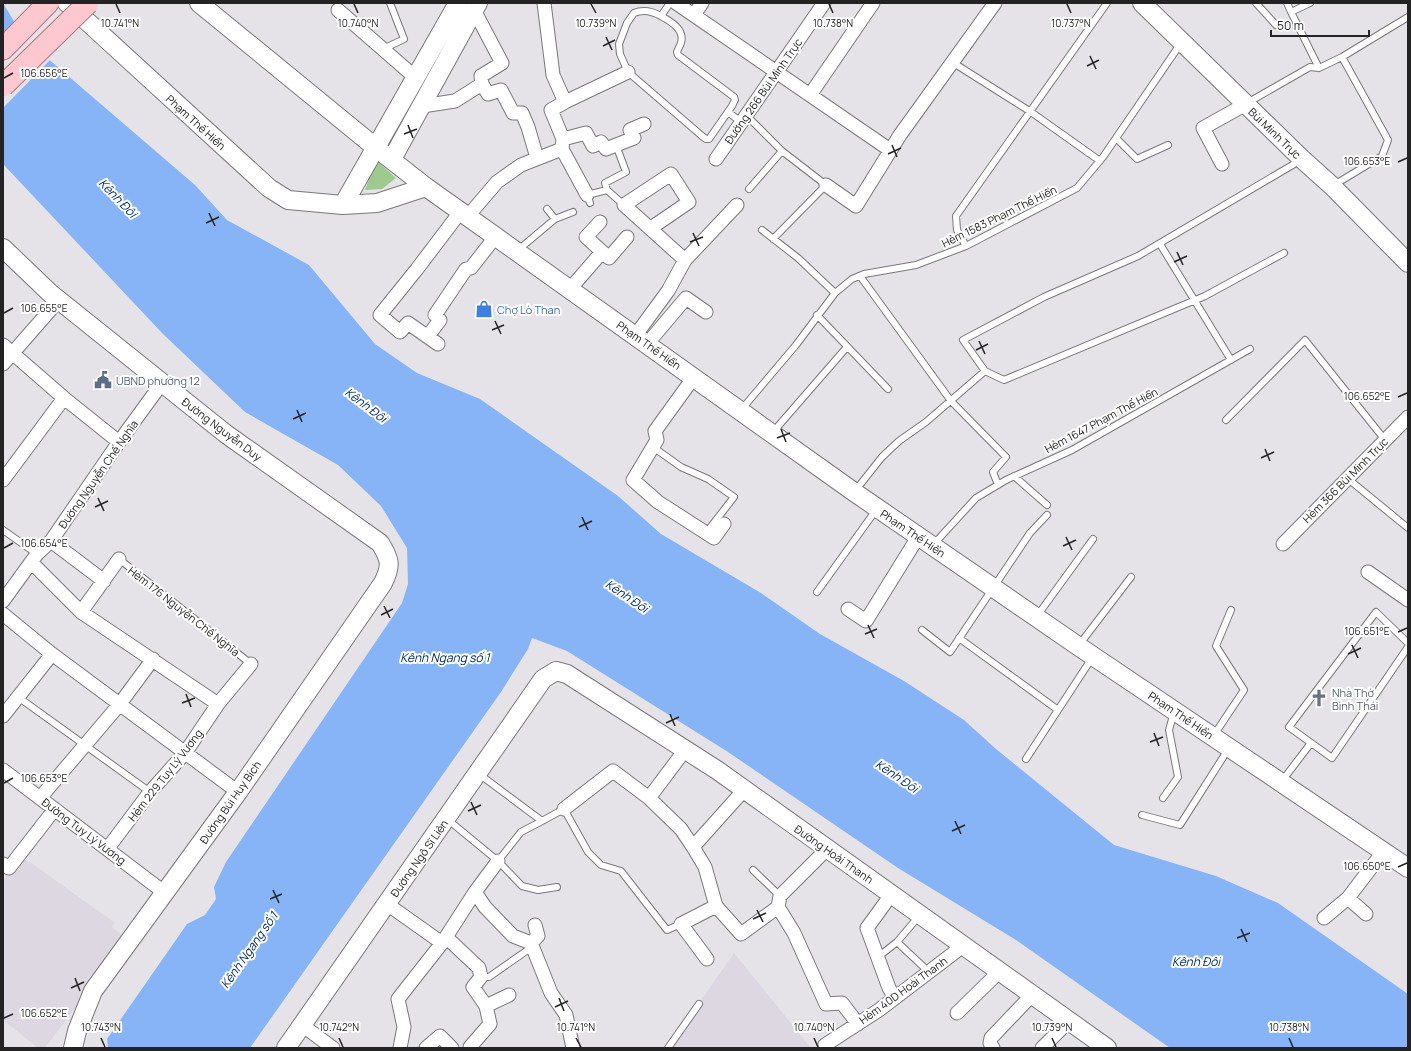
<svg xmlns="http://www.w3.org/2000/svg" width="1411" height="1051" font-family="Manrope,sans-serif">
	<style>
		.built { fill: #ddd7e1 }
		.green { fill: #9eca90 }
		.water { fill: #87b4f7 }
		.pier { fill: #e5e3e7 }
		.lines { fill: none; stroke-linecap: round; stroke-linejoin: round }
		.lane-casing { stroke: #7a787b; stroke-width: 8 }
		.street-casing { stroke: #7a787b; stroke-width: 15 }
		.secondary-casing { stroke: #7a787b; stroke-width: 20 }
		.primary-casing { stroke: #b27780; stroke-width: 23 }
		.lane { stroke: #fff; stroke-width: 6 }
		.street { stroke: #fff; stroke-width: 13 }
		.secondary { stroke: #fff; stroke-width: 18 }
		.primary { stroke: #fec8d1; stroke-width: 21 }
		.primary-bridge-casing { stroke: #b27780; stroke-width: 23; stroke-linecap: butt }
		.primary-bridge { stroke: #fec8d1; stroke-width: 21 }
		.ticks { fill: none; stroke: #242324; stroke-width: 1.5 }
		.labels { text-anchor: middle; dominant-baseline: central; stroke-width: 4; stroke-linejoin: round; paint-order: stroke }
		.street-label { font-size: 11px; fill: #242324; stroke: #fff }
		.shop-label { font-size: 11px; fill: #366cbe; stroke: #fff; text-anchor: start }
		.service-label { font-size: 11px; fill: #4e5e75; stroke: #fff; text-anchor: start }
		.worship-label { font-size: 11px; fill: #5b616d; stroke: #fff; text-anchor: start }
		.water-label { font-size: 12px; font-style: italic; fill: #022b65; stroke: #fff }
		.ticks-label { font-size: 10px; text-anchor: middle; fill: #242324; stroke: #fff; stroke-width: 4; stroke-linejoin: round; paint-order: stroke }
	</style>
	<rect width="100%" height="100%" fill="#e5e3e7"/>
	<path class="built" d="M23,857L115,923L112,927L127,939L45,1048H38L3,1020V881Z
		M734,953L811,1048H668Z"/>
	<path class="green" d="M376,160L396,178L382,189L365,190Z"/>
	<path class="water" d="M3,3L24,38L195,185L227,220L309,265L375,344L417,373L480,399L618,496L661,534L761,593L820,634L904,681L964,720L996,749L1114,845L1216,876L1278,903L1408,994V1048H1170L1016,940L898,868L728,752L567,651L532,638L528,649L501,692L250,1048H108L107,1039L187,924L205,915L216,899L214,887L226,862L402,603L408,584L407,548L381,506L338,465L245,412L163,334L3,164Z"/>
	<path class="pier" d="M3,35L25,36L52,58L3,108Z"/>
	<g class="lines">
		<g class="lane-casing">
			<path id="lane" d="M1256,3L1276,25
				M1287,3L1291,12
				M1310,3L1291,12L1319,68
				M661,16C670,21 685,29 681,43C680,46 678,49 677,52L678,55L734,97L735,100L732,106L709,139H706L702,136L628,72L620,54L619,44L627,23L634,13C643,9 652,11 661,16L670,3
				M383,49L404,39L390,3
				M952,62L1031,112L1100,161
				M1247,103L1310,67L1319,68L1342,57L1408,17
				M728,112L741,122
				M746,115L782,151L749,189
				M1116,138L1137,159L1168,145
				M1334,185L1382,156L1388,140L1342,57
				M607,190L605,183L626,172L616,145
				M590,203L587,195L607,190L624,205
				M547,209L555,219
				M762,230L798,258L835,293
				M773,239L826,185L782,151
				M1160,244L1231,360
				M966,246L957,230L956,216L1107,3
				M518,250L555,219L573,212
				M1284,253L1205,296L1004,380L985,371L963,340L1044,297L1138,256L1301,160
				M860,276L951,401L1006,457L993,472L998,485
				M817,315L888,389
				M741,410L796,345L835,293L852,279L864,274L916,265L966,246L1077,188L1103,157L1181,43
				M1226,420L1305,340L1385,440
				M773,432L847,347
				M653,447L681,467L708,479L734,497L706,533
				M1014,476L1047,505
				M1347,478L1408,528
				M855,491L882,457L899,441L926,422L985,371
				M3,530L37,554
				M933,545L976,498L1006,480L1072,450L1250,349
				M119,559L251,664
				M817,592L876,510
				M1037,616L1093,539
				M922,630L950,652L1030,533L1047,515
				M959,638L1058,710
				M1408,643L1376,612L1289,727L1332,758L1408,647
				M1079,645L1131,577
				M18,697L150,792
				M1214,735L1244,690L1216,646L1231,610
				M1026,759L1092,658
				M479,774L542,821L564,809L588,852L601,865L621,871L667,930L681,924
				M1282,781L1311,743
				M1163,798L1178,777L1169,730L1174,712
				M1142,815L1180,825L1229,748
				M447,819L498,861L522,886L538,890L557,887
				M498,861L521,832L542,821
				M753,870L780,896
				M897,942L929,972
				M878,957L897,942L919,916
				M481,977H489L532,947
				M668,1048L699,1004"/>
		</g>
		<g class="street-casing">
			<path id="street" d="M544,3L553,75L565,102L551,110L563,139L562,149
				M676,3L890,150
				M338,10L416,78
				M474,10L502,63L481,76L482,84L488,94L501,90L513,113H522L528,127L537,158
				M694,15L702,3
				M810,95L873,3
				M565,102L628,72
				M422,106L455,101L482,84
				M563,139L586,133L593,146L601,142L606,149L634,138L630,130L644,124
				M562,149L587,195
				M716,159L824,3
				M1222,164L1203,128L1246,104
				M826,185L856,206L900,135L995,3
				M468,216L497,182L521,165L562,149
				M600,222L586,237L609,258L627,237
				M651,228L689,202L671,174L624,205L685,260
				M570,289L602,252
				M428,336L440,320L435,315L466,269L471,268L496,236
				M635,336L668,291L685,260L737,205
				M438,344L408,323L400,332L380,315L417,269L461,211
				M647,344L686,298L706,312
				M3,345L64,398L119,442
				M3,364L59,300
				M694,377L655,431L657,440L633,480L658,502L714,538L724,524
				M3,480L64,398
				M51,541L104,581
				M1283,544L1408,417
				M31,562L81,612L218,704
				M1368,572L1408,600
				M3,601L37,554L51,541L119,442L162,383
				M848,609L866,621L918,537
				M81,612L119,559
				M3,614L52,654L238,792
				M3,716L52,654
				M685,750L649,798L681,829L693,847
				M3,770L165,893
				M744,790L693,847L705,867L716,906L741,934L778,907L780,896L827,849
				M40,798L119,705L153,659
				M564,809L613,771L649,798
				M108,848L150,792L185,753L218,704L251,664
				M3,864L9,868L54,810
				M475,892L498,861
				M891,895L867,928L889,988L895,998
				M387,904L442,943L446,937L479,968L481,977L473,987L486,1006L490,1024L470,1047
				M778,907L794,933L826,1004L842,1003L858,1024
				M1366,914L1348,898L1383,852
				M1324,918L1348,898
				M446,937L475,892L485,907L513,936L531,943L551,993L566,1015L573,1048
				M531,943L538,936L535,925
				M707,959L681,924L716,906
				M486,1006L509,995
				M957,1013L999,972
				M302,1025L333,1048
				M400,1048L404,1027L398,999L442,943
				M426,1048L440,1036L452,1048
				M826,1048L825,1045L879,1010L963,946
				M993,1048L990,1043L991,1038L1032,995
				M1042,1048L1069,1021"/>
		</g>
		<g class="secondary-casing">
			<path id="secondary" d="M67,3L269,188L288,200L343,205L377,203L426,187
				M199,3L375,147L426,187L854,492L1078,646L1408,868
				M1142,3L1302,159L1332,186L1408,263
				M392,159L478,3
				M343,205L458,3
				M3,248L50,293L226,434L380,543C390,559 392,565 383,583L238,792L93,991L77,1031L73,1048
				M286,1048L543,679L556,671L567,674L717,770L1107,1048"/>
		</g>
		<g class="primary-casing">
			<path id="primary" d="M3,49L48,3"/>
		</g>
		<use href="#lane" class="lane"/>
		<use href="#street" class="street"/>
		<use href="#secondary" class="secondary"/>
		<use href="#primary" class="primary"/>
		<g class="primary-bridge-casing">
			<path id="primary-bridge" d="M3,86L88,3"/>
		</g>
		<use href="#primary-bridge" class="primary-bridge"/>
	</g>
	<path class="ticks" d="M116,4L120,13M354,4L358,13M591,4L596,13M829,4L833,13M1067,4L1071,13M606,37L612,50M603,46L615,40M1090,56L1096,69M1087,66L1099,60M4,78L13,73M408,125L413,138M404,134L417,129M892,145L897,157M888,154L901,148M1398,162L1407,158M209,213L215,226M206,223L219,217M693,233L699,246M690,242L703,237M1177,252L1183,265M1174,262L1187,256M4,313L13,308M495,321L501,334M492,330L504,325M979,341L985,354M976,350L988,344M1398,397L1407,393M297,410L302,422M293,419L306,413M781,429L786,442M777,438L790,433M1265,449L1270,461M1261,458L1274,452M98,498L104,511M95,507L108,501M582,517L588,530M579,527L592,521M1066,537L1072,550M1063,546L1076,540M4,548L13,543M384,606L390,618M381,615L393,609M868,625L874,638M1398,632L1407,628M865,634L877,629M1352,645L1358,658M1348,654L1361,648M186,694L191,707M182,703L195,698M670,714L675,726M666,723L679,717M1154,733L1159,746M1150,742L1163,737M4,783L13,778M471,802L477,815M468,811L481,805M955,821L961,834M952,831L965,825M1398,867L1407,863M273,890L279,903M270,899L282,894M757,910L763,922M753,919L766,913M1241,929L1247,942M1237,938L1250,933M75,978L80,991M71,988L84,982M559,998L564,1011M555,1007L568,1001M4,1018L13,1014M101,1038L105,1047M339,1038L343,1047M576,1038L581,1047M814,1038L818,1047M1052,1038L1056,1047M1289,1038L1293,1047"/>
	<defs>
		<g id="shop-bare" transform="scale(1.38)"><path d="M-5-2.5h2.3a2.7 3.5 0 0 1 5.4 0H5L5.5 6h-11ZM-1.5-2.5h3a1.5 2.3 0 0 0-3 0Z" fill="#3f7fe0" stroke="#fff" stroke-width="2.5" paint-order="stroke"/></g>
		<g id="civic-bare" transform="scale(1.38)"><path d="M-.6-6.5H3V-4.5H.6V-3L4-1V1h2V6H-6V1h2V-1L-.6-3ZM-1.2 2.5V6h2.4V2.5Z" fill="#5c6f8a" stroke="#fff" stroke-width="2.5" paint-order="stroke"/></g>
		<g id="church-bare" transform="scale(1.38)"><path d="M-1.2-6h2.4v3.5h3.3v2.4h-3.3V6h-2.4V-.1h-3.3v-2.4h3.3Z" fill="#6b7280" stroke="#fff" stroke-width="2.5" paint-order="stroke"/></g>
	</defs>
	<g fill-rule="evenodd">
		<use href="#shop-bare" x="484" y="309"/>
		<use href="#civic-bare" x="103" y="380"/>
		<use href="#church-bare" x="1319" y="698"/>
	</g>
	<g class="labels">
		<g class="street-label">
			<text transform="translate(763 91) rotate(-55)">Đường 266 Bùi Minh Trực</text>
			<text transform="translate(196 122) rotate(42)">Phạm Thế Hiển</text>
			<text transform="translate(1275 133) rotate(44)">Bùi Minh Trực</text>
			<text transform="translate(999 216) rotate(-26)">Hẻm 1583 Phạm Thế Hiển</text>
			<text transform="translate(649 345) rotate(35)">Phạm Thế Hiển</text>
			<text transform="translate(1101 420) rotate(-28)">Hẻm 1647 Phạm Thế Hiển</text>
			<text transform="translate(222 429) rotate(37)">Đường Nguyễn Duy</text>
			<text transform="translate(98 474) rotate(-55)">Đường Nguyễn Chế Nghĩa</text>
			<text transform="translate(1345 480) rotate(-45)">Hẻm 366 Bùi Minh Trực</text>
			<text transform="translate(913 533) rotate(34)">Phạm Thế Hiển</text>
			<text transform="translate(184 611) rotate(38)">Hẻm 176 Nguyễn Chế Nghĩa</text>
			<text transform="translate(1181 715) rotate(34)">Phạm Thế Hiển</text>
			<text transform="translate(165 775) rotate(-52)">Hẻm 229 Tuy Lý Vương</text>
			<text transform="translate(230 802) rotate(-55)">Đường Bùi Huy Bích</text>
			<text transform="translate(84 831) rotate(37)">Đường Tuy Lý Vương</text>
			<text transform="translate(834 854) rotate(35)">Đường Hoài Thanh</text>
			<text transform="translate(419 858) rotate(-55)">Đường Ngô Sĩ Liên</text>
			<text transform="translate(903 990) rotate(-36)">Hẻm 40D Hoài Thanh</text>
		</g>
		<g class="shop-label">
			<text x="497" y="309">Chợ Lò Than</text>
		</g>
		<g class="service-label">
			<text x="116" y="380">UBND phường 12</text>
		</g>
		<g class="worship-label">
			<text x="1332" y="692">Nhà Thờ<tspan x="1332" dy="13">Bình Thái</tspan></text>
		</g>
		<g class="water-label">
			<text transform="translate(118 198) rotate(46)">Kênh Đôi</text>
			<text transform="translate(366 405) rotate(37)">Kênh Đôi</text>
			<text transform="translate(627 596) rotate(34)">Kênh Đôi</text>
			<text x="445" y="657">Kênh Ngang số 1</text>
			<text transform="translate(897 776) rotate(34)">Kênh Đôi</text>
			<text transform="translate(249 950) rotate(-55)">Kênh Ngang số 1</text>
			<text x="1196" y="961">Kênh Đôi</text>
		</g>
	</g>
	<g class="ticks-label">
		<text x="120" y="27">10.741°N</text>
		<text x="358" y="27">10.740°N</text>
		<text x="596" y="27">10.739°N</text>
		<text x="833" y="27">10.738°N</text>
		<text x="1071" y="27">10.737°N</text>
		<text x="44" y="77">106.656°E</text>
		<text x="1367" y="165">106.653°E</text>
		<text x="44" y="312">106.655°E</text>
		<text x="1367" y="400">106.652°E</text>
		<text x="44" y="547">106.654°E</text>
		<text x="1367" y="635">106.651°E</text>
		<text x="44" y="782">106.653°E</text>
		<text x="1367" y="870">106.650°E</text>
		<text x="44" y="1017">106.652°E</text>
		<text x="101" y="1031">10.743°N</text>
		<text x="339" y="1031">10.742°N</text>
		<text x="576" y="1031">10.741°N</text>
		<text x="814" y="1031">10.740°N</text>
		<text x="1052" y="1031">10.739°N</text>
		<text x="1289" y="1031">10.738°N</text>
	</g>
	<rect width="1411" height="1051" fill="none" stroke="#242324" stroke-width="8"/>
	<path d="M1271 30v6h98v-6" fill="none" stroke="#242324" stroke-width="2"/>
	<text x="1277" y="30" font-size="12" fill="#242324" stroke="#ffffff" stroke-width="3" paint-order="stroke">50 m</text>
</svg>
